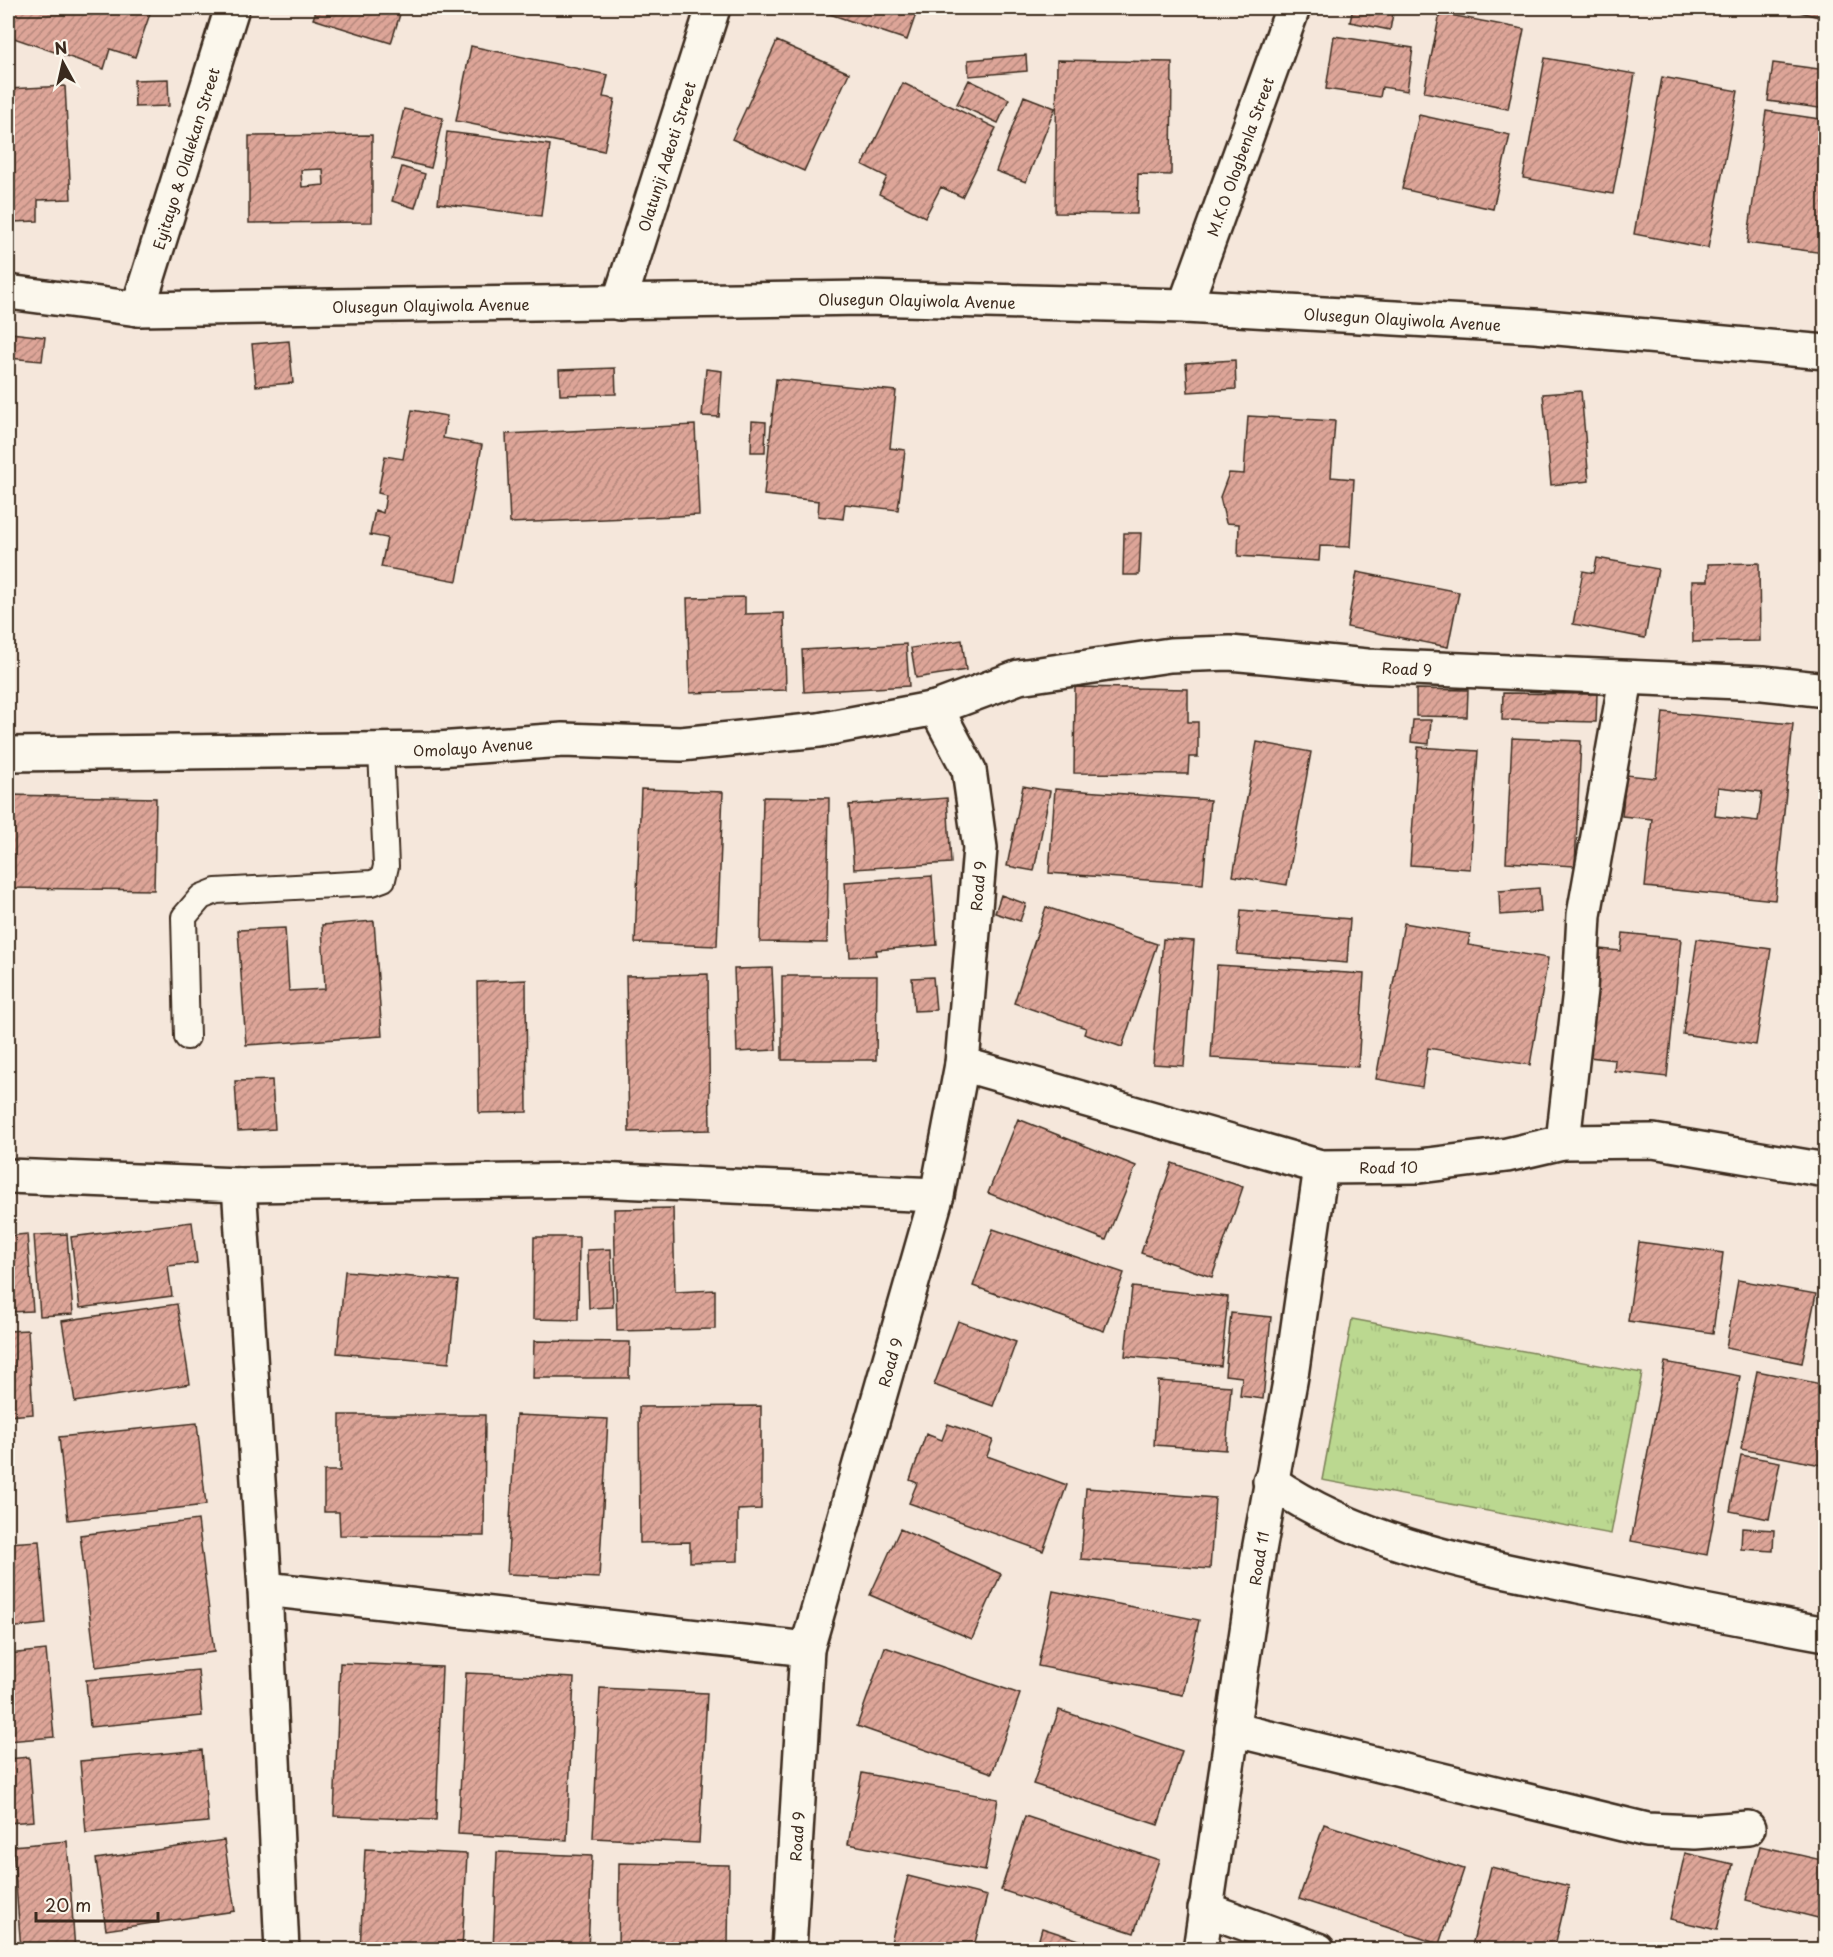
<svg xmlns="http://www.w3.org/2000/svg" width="1833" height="1957" font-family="'Playpen Sans',sans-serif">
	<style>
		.grass { fill: url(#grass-tufts); stroke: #7b8157; stroke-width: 1.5 }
		.building { fill: url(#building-hatch); stroke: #3b2a1e; stroke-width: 1.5; fill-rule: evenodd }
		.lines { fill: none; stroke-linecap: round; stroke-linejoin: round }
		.service-casing { stroke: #3b2a1e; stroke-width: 28 }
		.minor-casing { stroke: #3b2a1e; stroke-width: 38 }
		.service { stroke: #fbf7ec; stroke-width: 24 }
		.minor { stroke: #fbf7ec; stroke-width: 33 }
		.labels { text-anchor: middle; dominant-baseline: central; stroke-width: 4.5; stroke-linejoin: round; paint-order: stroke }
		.street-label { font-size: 15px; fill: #3b2a1e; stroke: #fbf7ec }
	</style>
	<defs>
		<pattern id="grass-tufts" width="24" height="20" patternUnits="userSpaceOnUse" patternTransform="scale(1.5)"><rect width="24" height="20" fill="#bbd890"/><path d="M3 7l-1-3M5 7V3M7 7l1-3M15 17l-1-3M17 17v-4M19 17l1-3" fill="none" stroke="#a2ba7c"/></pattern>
		<pattern id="building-hatch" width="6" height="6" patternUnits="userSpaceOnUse" patternTransform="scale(1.5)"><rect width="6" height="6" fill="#dda598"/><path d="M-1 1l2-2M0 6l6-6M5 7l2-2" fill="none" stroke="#b4877b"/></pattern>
	</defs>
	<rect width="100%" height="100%" fill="#f5e7db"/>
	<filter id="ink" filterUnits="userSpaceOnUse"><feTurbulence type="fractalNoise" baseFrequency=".0167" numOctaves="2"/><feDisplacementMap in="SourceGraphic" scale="12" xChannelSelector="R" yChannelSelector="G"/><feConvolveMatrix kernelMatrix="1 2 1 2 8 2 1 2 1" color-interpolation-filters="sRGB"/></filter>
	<g filter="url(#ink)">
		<path class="grass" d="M1352,1319L1642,1373L1611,1534L1322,1480Z"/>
		<path class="building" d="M8,8H152L135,57L110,49L104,69L8,36Z
			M317,8H402L391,43L313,19Z
			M812,8H918L907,40Z
			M1353,8H1394L1390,30L1350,22Z
			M1406,8H1459V9Z
			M1793,8H1826V19L1792,10Z
			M1440,13L1524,29L1508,109L1424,92Z
			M1334,36L1413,48L1407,91L1382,87L1380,97L1326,89Z
			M777,41L849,73L804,171L732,139Z
			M471,46L608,75L603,97L615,99L604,151L456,121Z
			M1026,55L1027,71L969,76L968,60Z
			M1545,58L1635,74L1613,194L1523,178Z
			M1057,60L1172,62L1171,175L1138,174L1137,214L1055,213Z
			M1773,63L1826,70V109L1768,101Z
			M1662,77L1738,91L1708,248L1634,234Z
			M168,79L169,106L135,107L134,80Z
			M969,80L1009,99L998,123L957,104Z
			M903,83L996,128L962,197L941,187L925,217L879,194L887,177L863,165Z
			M65,86L71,199L38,200V221L12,222L11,202H8V89Z
			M1024,96L1055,108L1026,182L996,171Z
			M404,109L443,118L431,168L392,159Z
			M1766,111L1826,120L1824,253L1747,243Z
			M1419,115L1510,135L1493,209L1402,189Z
			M447,132L550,145L541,216L438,203Z
			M372,135V222L249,223V136ZM323,169L324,185L302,187L301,170Z
			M402,167L425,174L415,208L392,201Z
			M11,333L45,337L42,361L8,358Z
			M289,341L293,383L256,386L252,344Z
			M1235,360L1236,389L1188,392L1186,363Z
			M615,368L616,394L560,395L559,370Z
			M706,369L722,371L719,417L702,416Z
			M776,379L896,391L890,448L905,450L898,510L845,504L843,519L818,516L819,501L764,495Z
			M1581,391L1589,481L1551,485L1543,394Z
			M412,410L447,416L443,438L482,445L457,581L381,567L387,538L370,535L375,510L383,513L386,495L378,493L385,456L403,459Z
			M1248,416L1335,421L1331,477L1354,479L1350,547L1320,546L1319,561L1238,556L1239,524L1226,523L1220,497L1229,473L1244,474Z
			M752,421L766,422L765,452H751Z
			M695,425L699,515L510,523L506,434Z
			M1124,533H1141L1139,575H1123Z
			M1597,558L1658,569L1645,638L1573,624L1583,571L1594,573Z
			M1759,563L1760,641L1693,642L1692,581H1708V564Z
			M1357,572L1459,592L1448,647L1347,627Z
			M745,597V614L784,613L786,690L690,693L687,598Z
			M962,640L966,670L916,678L911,648Z
			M906,644L909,686L804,692L802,650Z
			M1075,687L1188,689V722H1198V757H1189L1188,774L1074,773Z
			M1416,689L1468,690L1467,717L1416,716Z
			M1503,693L1597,694L1596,722L1502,720Z
			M1663,712L1793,724L1775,900L1645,887L1652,819L1622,816L1626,775L1656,778ZM1718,787L1762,792L1758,821L1715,816Z
			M1413,720H1431L1429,744L1411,742Z
			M1512,738L1581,741L1575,866L1506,862Z
			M1257,742L1311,752L1287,885L1233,876Z
			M1418,747L1478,751L1470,869L1410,865Z
			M1023,786L1050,791L1034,871L1007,866Z
			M641,789L723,792L717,946L635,943Z
			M1055,789L1210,800L1203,884L1049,873Z
			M8,795L156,798L154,890L8,888Z
			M763,797L829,798L827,943L760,942Z
			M947,798L951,863L854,869L849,805Z
			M932,876L937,945L876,950L877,955L850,957L845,882Z
			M1539,888L1541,912L1500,915L1499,891Z
			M1001,895L1026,904L1020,921L995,913Z
			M1046,907L1157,944L1122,1047L1084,1034L1086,1028L1014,1003Z
			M1241,910L1350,919L1347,963L1237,954Z
			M374,921L382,1036L246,1045L238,930L285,928L289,991L325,989L322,925Z
			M1404,923L1470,934L1468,945L1548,958L1530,1065L1428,1048L1422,1087L1376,1079Z
			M1623,933L1681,939L1667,1077L1614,1071L1615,1060L1589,1057L1600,949L1621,951Z
			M1163,939L1194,941L1184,1066L1153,1064Z
			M1697,939L1771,949L1756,1045L1683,1034Z
			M1217,965L1364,974L1358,1067L1211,1058Z
			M772,968L776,1050L737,1052L734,969Z
			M708,974L710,1130L629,1132L626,976Z
			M782,976H877L876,1060H782Z
			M933,977L936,1010L914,1011L912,978Z
			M526,980L527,1112L479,1113L477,982Z
			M272,1080L275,1129L238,1131L235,1081Z
			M1018,1119L1136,1166L1106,1240L988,1193Z
			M1172,1163L1243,1187L1212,1277L1141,1253Z
			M673,1208L675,1292L715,1290V1329L617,1331L614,1209Z
			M192,1222L197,1263L168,1266L172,1296L80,1308L71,1237Z
			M993,1229L1124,1273L1104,1331L973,1286Z
			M27,1234L33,1311L8,1312V1236Z
			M67,1234L73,1314L40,1316L34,1235Z
			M534,1237H579L578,1320L533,1319Z
			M1639,1242L1723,1253L1713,1333L1628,1321Z
			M611,1249L613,1307L589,1308L587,1250Z
			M345,1271L458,1281L449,1363L337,1353Z
			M1738,1280L1816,1294L1802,1363L1726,1348Z
			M1132,1287L1228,1297L1221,1366L1125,1356Z
			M177,1304L190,1384L75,1402L62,1321Z
			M1231,1313L1271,1317L1263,1399L1240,1396L1242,1377L1225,1375Z
			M958,1321L1016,1342L993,1406L934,1385Z
			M28,1330L33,1414L8,1416V1331Z
			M534,1341L630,1342L629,1378H533Z
			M1665,1362L1740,1376L1707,1555L1631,1541Z
			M1757,1371L1826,1385V1466L1741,1449Z
			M1158,1381L1231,1386L1226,1450L1154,1445Z
			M761,1406V1509L738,1510V1561L690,1562V1542L640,1543L639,1407Z
			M340,1415H485L484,1536L340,1535L339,1512H324V1471H340Z
			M516,1415L608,1419L599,1578L507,1574Z
			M197,1423L206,1505L68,1520L59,1437Z
			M948,1424L993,1440L987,1456L1067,1485L1043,1551L909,1503L917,1483L910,1480L926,1434L942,1440Z
			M1741,1455L1780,1462L1769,1519L1730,1511Z
			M1086,1488L1215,1498L1210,1569L1081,1559Z
			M198,1520L214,1652L96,1667L80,1535Z
			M1742,1528L1774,1530L1773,1551L1741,1549Z
			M900,1529L1001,1574L972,1639L870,1595Z
			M39,1541L46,1624L8,1628V1543Z
			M1053,1591L1199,1620L1183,1695L1038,1666Z
			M885,1647L1020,1694L992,1773L857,1726Z
			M46,1650L54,1737L8,1741V1654Z
			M340,1663L442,1667L436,1820L334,1816Z
			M198,1670L202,1716L90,1727L86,1680Z
			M466,1673L574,1678L567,1840L458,1834Z
			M600,1688L707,1693L699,1843L593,1838Z
			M1059,1710L1182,1751L1158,1825L1033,1784Z
			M202,1750L208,1822L86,1833L80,1761Z
			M29,1757L34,1821L8,1823V1759Z
			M862,1773L998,1799L985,1871L848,1844Z
			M1025,1816L1159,1860L1134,1933L1001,1890Z
			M1324,1824L1464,1869L1439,1944L1299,1899Z
			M224,1840L235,1911L106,1930L96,1859Z
			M67,1841L75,1950H21L13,1846Z
			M1760,1846L1826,1861V1920L1746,1900Z
			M365,1849L467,1854L462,1950H360Z
			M497,1852L592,1856L588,1950H493Z
			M1685,1853L1733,1864L1717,1930L1670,1919Z
			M619,1863L729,1865L728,1950H618Z
			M1491,1867L1569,1886L1554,1950H1471Z
			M908,1876L987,1896L973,1950H889Z
			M1042,1928L1110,1950H1036Z"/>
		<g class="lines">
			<g class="service-casing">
				<path id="service" d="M187,1037L184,917L201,897L216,891L372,883L383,879L386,866L381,750"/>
			</g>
			<g class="minor-casing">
				<g id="minor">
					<path id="s1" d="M8,292L138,309L864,298L1185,306L1535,326L1826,352"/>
					<path id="s2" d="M619,303L713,8"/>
					<path id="s3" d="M1185,306L1293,8"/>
					<path id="s4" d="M138,309L232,8"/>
					<path id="s5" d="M8,754L438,749L563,740L681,744L819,730L936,708L1019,677L1170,655L1230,653L1367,666L1763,683L1826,690"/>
					<path id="s6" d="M962,1064L1321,1167L1420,1166L1507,1155L1563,1142L1653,1141L1826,1170"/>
					<path d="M1563,1142L1580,990L1584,915L1626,679"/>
					<path d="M8,1176L239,1185L596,1180L937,1195"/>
					<path d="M239,1185L265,1589L282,1950"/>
					<path d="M1270,1481C1360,1544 1473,1564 1579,1586C1661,1603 1743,1619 1826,1634"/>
					<path d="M265,1589L807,1649"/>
					<path d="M1232,1729L1647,1830L1695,1832L1748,1828"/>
					<path d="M1205,1909L1318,1950"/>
					<path id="s7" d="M789,1950L807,1649L937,1195L962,1064L980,848L969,770L936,708"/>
					<path id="s8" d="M1200,1950L1258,1556L1291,1376L1321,1167"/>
				</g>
			</g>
			<use href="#service" class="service"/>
			<use href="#minor" class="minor"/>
		</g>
	</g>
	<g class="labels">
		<g class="street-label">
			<text stroke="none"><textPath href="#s2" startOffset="154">Olatunji Adeoti Street</textPath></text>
			<text stroke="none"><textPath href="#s3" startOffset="159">M.K.O Ologbenla Street</textPath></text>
			<text stroke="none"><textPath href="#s4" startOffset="158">Eyitayo &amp; Olalekan Street</textPath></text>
			<text stroke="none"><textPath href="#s1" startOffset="910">Olusegun Olayiwola Avenue</textPath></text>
			<text stroke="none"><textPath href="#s1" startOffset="424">Olusegun Olayiwola Avenue</textPath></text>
			<text stroke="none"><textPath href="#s1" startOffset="1396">Olusegun Olayiwola Avenue</textPath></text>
			<text stroke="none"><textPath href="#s5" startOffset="1410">Road 9</textPath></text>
			<text stroke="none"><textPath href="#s5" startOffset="465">Omolayo Avenue</textPath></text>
			<text stroke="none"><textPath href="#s7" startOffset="1086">Road 9</textPath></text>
			<text stroke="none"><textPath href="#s6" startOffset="441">Road 10</textPath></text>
			<text stroke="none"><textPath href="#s7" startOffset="600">Road 9</textPath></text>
			<text stroke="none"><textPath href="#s8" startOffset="396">Road 11</textPath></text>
			<text stroke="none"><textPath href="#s7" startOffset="114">Road 9</textPath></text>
		</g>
	</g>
	<rect width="1833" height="1957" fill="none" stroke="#fbf7ec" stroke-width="30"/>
	<rect x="15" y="15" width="1803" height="1927" fill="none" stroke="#3b2a1e" stroke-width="2" filter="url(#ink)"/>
	<g transform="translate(63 63) rotate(352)" stroke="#fbf7ec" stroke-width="4.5" paint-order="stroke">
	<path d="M0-4.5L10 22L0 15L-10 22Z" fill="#3b2a1e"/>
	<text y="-9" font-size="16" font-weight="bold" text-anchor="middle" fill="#3b2a1e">N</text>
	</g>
	<path d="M36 1912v9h122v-9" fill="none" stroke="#3b2a1e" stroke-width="3"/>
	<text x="45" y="1912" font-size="18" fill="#3b2a1e" stroke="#fbf7ec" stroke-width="4.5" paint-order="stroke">20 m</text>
</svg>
